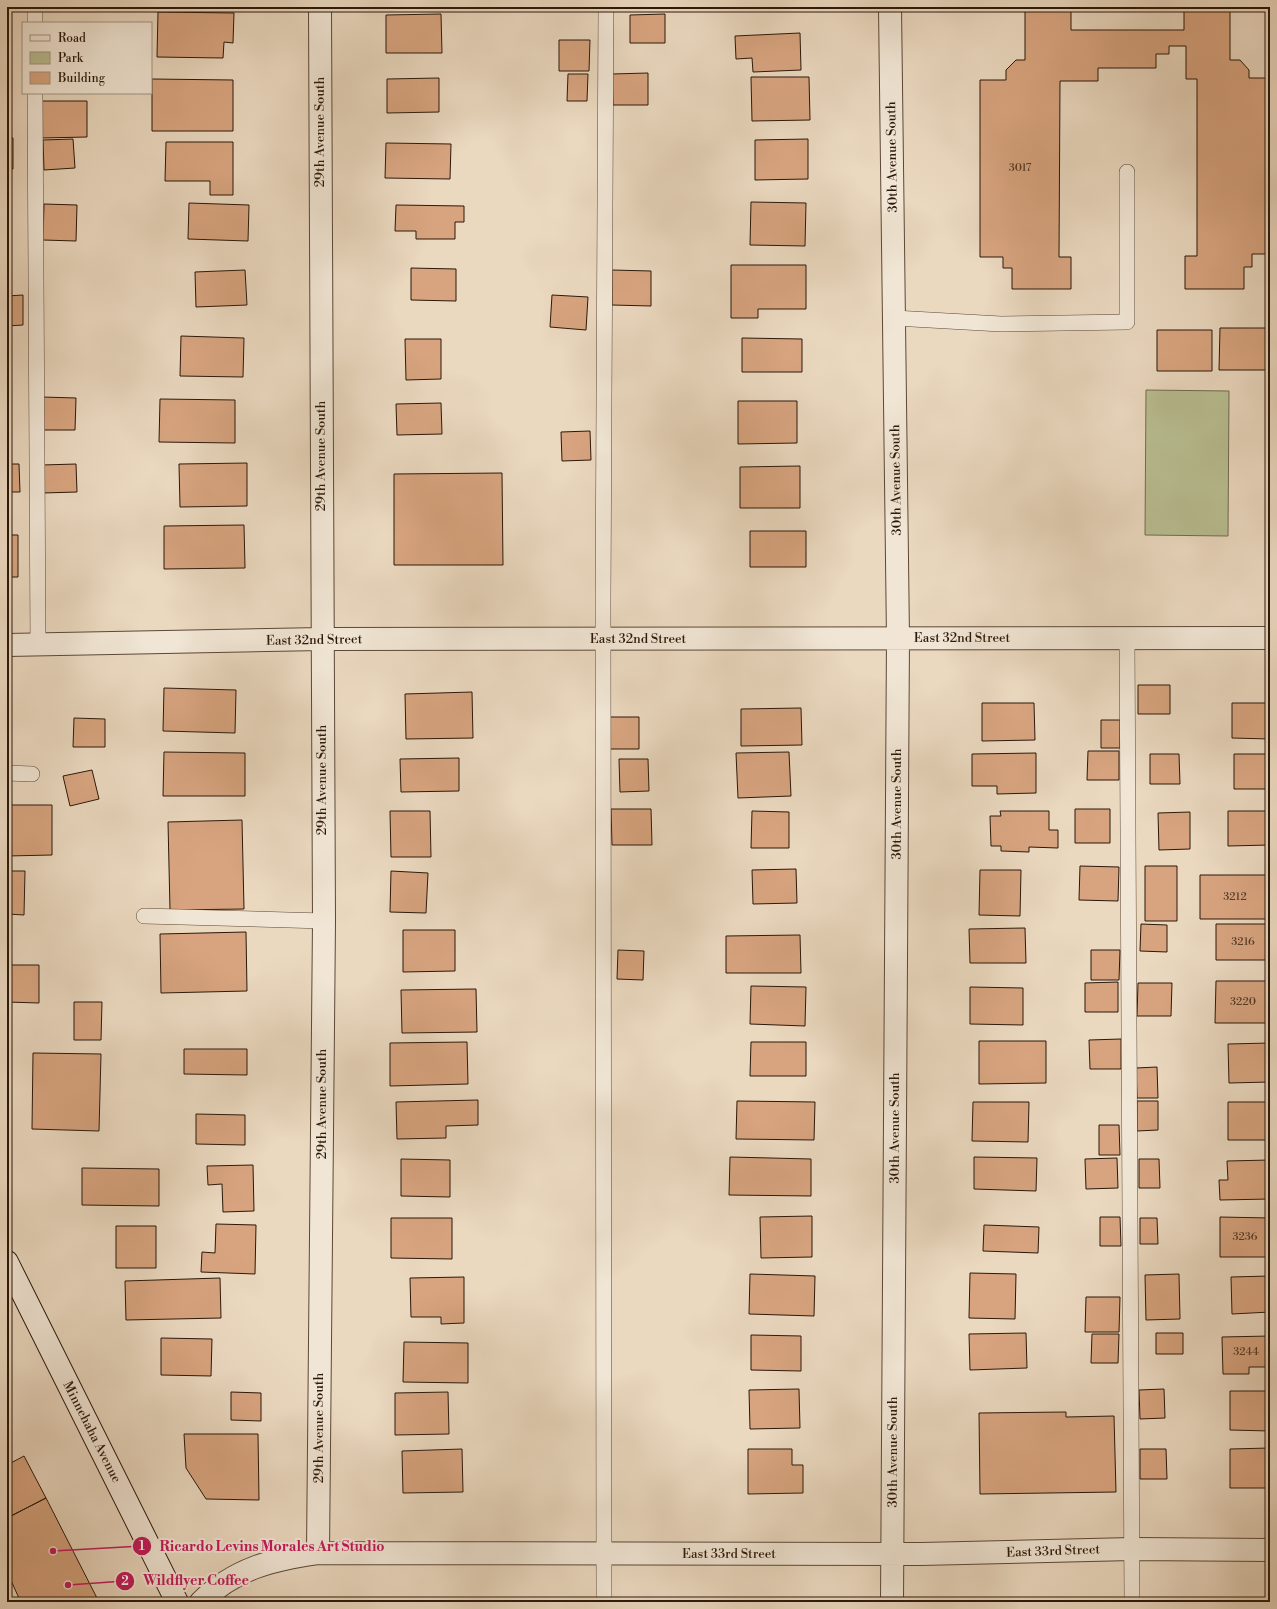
<svg xmlns="http://www.w3.org/2000/svg" width="1277" height="1609" font-family="'Libre Bodoni',serif">
	<style>
		.green { fill: #b8be91; stroke: #726b4e }
		.building { fill: #d7a47f; stroke: #2b180a }
		.lines { fill: none; stroke-linecap: round; stroke-linejoin: round }
		.service-casing { stroke: #5b4837; stroke-width: 16 }
		.minor-casing { stroke: #5b4837; stroke-width: 24 }
		.secondary-casing { stroke: #2b180a; stroke-width: 24 }
		.service { stroke: #f1e6d5; stroke-width: 15 }
		.minor { stroke: #f1e6d5; stroke-width: 22 }
		.secondary { stroke: #f1e6d5; stroke-width: 22 }
		.labels { text-anchor: middle; dominant-baseline: central; stroke-width: 4; stroke-linejoin: round; paint-order: stroke }
		.number-label { font-size: 11px; fill: #563b27 }
		.street-label { font-size: 13px; fill: #2b180a; stroke: #f1e6d5 }
		.leader { fill: none; stroke: #c2185b; stroke-width: 1.5 }
		.callout-dot { fill: #c2185b; stroke: #f1e6d5; stroke-width: 1.5 }
		.mark-label { font-size: 12px; text-anchor: middle; font-weight: bold; fill: #fff }
		.callout-label { font-size: 14px; text-anchor: middle; font-weight: bold; fill: #c2185b; stroke: #f1e6d5; stroke-width: 4; stroke-linejoin: round; paint-order: stroke }
	</style>
	<rect width="100%" height="100%" fill="#ead8bf"/>
	<filter id="stains"><feTurbulence type="fractalNoise" baseFrequency=".005" numOctaves="4"/><feColorMatrix values="0 0 0 0 .2 0 0 0 0 .09 0 0 0 0 .02 0 0 0 .5 -.17"/></filter>
	<radialGradient id="worn" r=".72"><stop offset=".6" stop-color="#630" stop-opacity="0"/><stop offset="1" stop-color="#630" stop-opacity=".3"/></radialGradient>
	<path class="green" d="M1146,390L1229,391L1228,536L1145,535Z"/>
	<path class="building" d="M1025,7H1071V30H1184V7H1230V60H1240L1249,70V78H1270V254H1252V267H1244V289H1185V256H1197V79H1186V46H1169V54H1156V68H1098V81H1060L1059,257H1071V289H1012V268H1003V257H980V80H1006V70L1016,60H1025Z
		M158,12L234,13L233,43L224,42L223,58L157,57Z
		M441,14L442,53H386V15Z
		M665,14V43H630V15Z
		M800,33L801,70L753,72L752,58L736,59L735,36Z
		M559,40H590L589,71H559Z
		M648,73V105H613L612,74Z
		M7,74H11V111H7Z
		M568,74H588L587,101H567Z
		M751,77H809L810,120L752,121Z
		M439,78V112L387,113V79Z
		M152,79L233,80V131H152Z
		M39,101H87V137L40,138Z
		M7,138H13V169H7Z
		M73,139L75,168L44,170L43,140Z
		M808,139V179L755,180V140Z
		M166,142H233V195H210V181H165Z
		M386,143L451,144L450,179L385,178Z
		M751,202L806,203L805,246L750,245Z
		M189,203L249,205L248,241L188,239Z
		M44,204L77,205L76,241L43,240Z
		M396,205L464,206V222H455V239H416V231H395Z
		M731,265H806V309H758V318H731Z
		M411,268L456,269V301L411,300Z
		M245,270L247,305L196,307L195,272Z
		M612,270L651,271V306L612,305Z
		M23,295V325L7,326V296Z
		M552,295L588,297L586,330L550,327Z
		M1220,328H1270V370H1219Z
		M1157,330H1212V371H1157Z
		M181,336L244,338L243,377L180,376Z
		M742,338L802,339V372H742Z
		M405,339H441V379L406,380Z
		M7,342H11L10,374H7Z
		M42,397L76,398L75,430H42Z
		M160,399L235,400V443L159,442Z
		M738,401H797V443L738,444Z
		M441,403L442,434L397,435L396,404Z
		M590,431L591,460L562,461L561,432Z
		M247,463V506L180,507L179,464Z
		M7,464H19L20,492H7Z
		M76,464L77,492L43,493L42,465Z
		M800,466V508H740V467Z
		M502,473L503,565H394V474Z
		M244,525L245,568L164,569V526Z
		M750,531H806V567H750Z
		M7,535H18V577H7Z
		M1138,685H1170V714H1138Z
		M164,688L236,690L235,733L163,731Z
		M472,692L473,738L406,739L405,694Z
		M982,703H1034L1035,740L982,741Z
		M1232,703H1270V739L1232,738Z
		M801,708L802,745L741,746V709Z
		M610,717H639V749H609Z
		M74,718L105,719V747H73Z
		M1101,720H1120V748H1101Z
		M1088,751H1119V780H1087Z
		M164,752L245,753V796H163Z
		M789,752L791,796L738,798L736,753Z
		M1036,753V793L997,794V786H972V754Z
		M1150,754H1179L1180,784H1150Z
		M1234,754H1270V789H1234Z
		M459,758V791L401,792L400,759Z
		M619,759H648L649,791L620,792Z
		M92,770L99,799L70,806L63,776Z
		M7,805H52V855L7,856Z
		M611,809H651L652,845H612Z
		M1075,809H1110V843H1075Z
		M390,811H430L431,857H391Z
		M752,811L789,812V848H751Z
		M1000,811H1049V830H1058V848L1029,847V852L1001,851V846H991L990,816H1001Z
		M1228,811H1270V845L1228,846Z
		M1190,812V849L1159,850L1158,813Z
		M242,820L244,909L170,910L168,822Z
		M1080,866L1119,867L1118,901L1079,900Z
		M1145,866H1177V921H1145Z
		M796,869L797,903L753,904L752,870Z
		M980,870H1021L1020,916L979,915Z
		M7,871H25L24,915L7,914Z
		M391,871L428,873L426,913L390,912Z
		M1200,875H1270V919H1200Z
		M1141,924L1167,925V952L1140,951Z
		M1216,924H1270V960H1216Z
		M1025,928L1026,963H970L969,929Z
		M403,930H455V971L403,972Z
		M246,932L247,991L161,993L160,934Z
		M800,935L801,973H726V936Z
		M618,950L644,951L643,980L617,979Z
		M1091,950H1120L1119,980H1091Z
		M7,965H39V1003L7,1002Z
		M1216,981H1270V1023H1215Z
		M1118,982V1012H1085V983Z
		M1138,983H1172L1171,1016H1137Z
		M751,986L806,987L805,1026L750,1024Z
		M970,987L1023,988V1025L970,1024Z
		M476,989L477,1032L402,1033L401,990Z
		M74,1002H102L101,1040H74Z
		M1121,1039V1069H1090L1089,1040Z
		M979,1041H1046V1083L979,1084Z
		M467,1042L468,1084L390,1086V1043Z
		M751,1042H806V1076H750Z
		M1270,1043V1082L1229,1083L1228,1044Z
		M184,1049H247V1075L184,1074Z
		M33,1053L101,1054L99,1131L32,1129Z
		M1157,1067L1158,1098H1137L1136,1068Z
		M478,1100V1125L446,1126V1138L397,1139L396,1102Z
		M737,1101L815,1102L814,1140L736,1139Z
		M1137,1101H1158V1130L1137,1131Z
		M973,1102H1029L1028,1142L972,1141Z
		M1228,1102H1270V1140H1228Z
		M196,1114L245,1115V1145L196,1144Z
		M1099,1125H1119L1120,1155H1099Z
		M730,1157L811,1159V1196L729,1195Z
		M974,1157L1037,1158L1036,1191L974,1189Z
		M1117,1158L1118,1188L1086,1189L1085,1159Z
		M401,1159L450,1160V1197L401,1196Z
		M1139,1159H1159L1160,1188H1139Z
		M1270,1160V1199L1220,1200L1219,1180H1228L1227,1161Z
		M253,1165L254,1211L223,1212L222,1184L208,1185L207,1166Z
		M82,1168L159,1169V1206L82,1205Z
		M812,1216V1257L761,1258L760,1217Z
		M1100,1217H1120L1121,1246H1100Z
		M1220,1217L1270,1218V1257H1220Z
		M391,1218H452V1259L391,1258Z
		M1140,1218H1157L1158,1244H1140Z
		M216,1224L256,1225L255,1274L201,1272L202,1252L215,1253Z
		M984,1225L1039,1227L1038,1253L983,1251Z
		M116,1226H156V1268H116Z
		M970,1273L1016,1274L1015,1319L969,1318Z
		M750,1274L815,1276L814,1316L749,1314Z
		M1179,1274L1180,1319L1146,1320L1145,1275Z
		M1270,1276V1312L1232,1314L1231,1277Z
		M464,1277V1323L441,1324V1317H411L410,1278Z
		M220,1278L221,1318L126,1320L125,1281Z
		M1086,1297H1120L1119,1332H1085Z
		M1026,1333L1027,1368L970,1370L969,1334Z
		M1156,1333H1183V1354H1156Z
		M1092,1334H1119L1118,1363H1091Z
		M751,1335L801,1336V1371L751,1370Z
		M1270,1336V1367H1249V1374H1223L1222,1337Z
		M161,1338L212,1339L211,1376L161,1375Z
		M404,1342L468,1343V1383L403,1382Z
		M799,1389L800,1428L750,1429L749,1390Z
		M1164,1389L1165,1418L1140,1419L1139,1390Z
		M1230,1391H1270V1431L1230,1430Z
		M231,1392L261,1393V1421L231,1420Z
		M448,1392L449,1434L395,1435V1393Z
		M1066,1412V1417L1114,1416L1116,1492L980,1494L979,1413Z
		M184,1434H258L259,1500L206,1499L186,1468Z
		M1270,1448V1488H1230V1449Z
		M462,1449L463,1492L403,1493L402,1451Z
		M748,1449H792V1465H803V1493L748,1494Z
		M1140,1449H1166L1167,1479H1140Z
		M24,1456L46,1498L7,1518V1465Z
		M46,1498L99,1602H7V1597L19,1598L7,1572V1518Z"/>
	<g class="lines">
		<g class="service-casing">
			<path id="service" d="M35,7V23
				M35,93L38,645
				M894,318L1001,324L1127,322V172
				M1127,638L1132,1602
				M7,773L32,774
				M144,916L324,921
				M604,1602L603,600L606,7"/>
		</g>
		<g class="minor-casing">
			<path id="minor" d="M890,7L898,638L892,1602
				M7,645L321,639L1270,638
				M318,1553L324,921L320,7
				M201,1602C234,1569 273,1559 318,1553L921,1554L1132,1549L1270,1550"/>
		</g>
		<g class="secondary-casing">
			<path id="secondary" d="M7,1262L177,1602"/>
		</g>
		<use href="#service" class="service"/>
		<use href="#minor" class="minor"/>
		<use href="#secondary" class="secondary"/>
	</g>
	<g class="labels">
		<g class="number-label">
			<text x="1020" y="168">3017</text>
			<text x="1235" y="897">3212</text>
			<text x="1243" y="942">3216</text>
			<text x="1243" y="1002">3220</text>
			<text x="1245" y="1237">3236</text>
			<text x="1246" y="1352">3244</text>
		</g>
		<g class="street-label">
			<text transform="translate(320 132) rotate(-90)">29th Avenue South</text>
			<text transform="translate(892 157) rotate(-91)">30th Avenue South</text>
			<text transform="translate(321 456) rotate(-90)">29th Avenue South</text>
			<text transform="translate(896 480) rotate(-91)">30th Avenue South</text>
			<text x="962" y="638">East 32nd Street</text>
			<text x="638" y="639">East 32nd Street</text>
			<text transform="translate(314 640) rotate(-1)">East 32nd Street</text>
			<text transform="translate(322 780) rotate(-90)">29th Avenue South</text>
			<text transform="translate(897 804) rotate(-90)">30th Avenue South</text>
			<text transform="translate(322 1104) rotate(-90)">29th Avenue South</text>
			<text transform="translate(895 1128) rotate(-90)">30th Avenue South</text>
			<text transform="translate(319 1428) rotate(-90)">29th Avenue South</text>
			<text transform="translate(92 1432) rotate(63)">Minnehaha Avenue</text>
			<text transform="translate(893 1452) rotate(-90)">30th Avenue South</text>
			<text transform="translate(1053 1551) rotate(-2)">East 33rd Street</text>
			<text x="729" y="1554">East 33rd Street</text>
		</g>
	</g>
	<path class="leader" d="M53 1551L142 1546M68 1585L125 1581"/>
	<g class="callout-dot">
		<circle cx="53" cy="1551" r="4"/>
		<circle cx="68" cy="1585" r="4"/>
		<circle cx="142" cy="1546" r="10"/>
		<circle cx="125" cy="1581" r="10"/>
	</g>
	<g class="mark-label">
		<text x="142" y="1550">1</text>
		<text x="125" y="1585">2</text>
	</g>
	<g class="callout-label">
		<text x="272" y="1551">Ricardo Levins Morales Art Studio</text>
		<text x="196" y="1585">Wildflyer Coffee</text>
	</g>
	<rect width="1277" height="1609" fill="none" stroke="#ead8bf" stroke-width="24"/>
	<rect x="8" y="8" width="1261" height="1593" fill="none" stroke="#2b180a" stroke-width="2"/>
	<rect x="12" y="12" width="1253" height="1585" fill="none" stroke="#2b180a"/>
	<rect x="22" y="22" width="130" height="72" fill="#f1e6d5" stroke="#a29484"/>
	<rect x="30" y="35" width="20" height="6" fill="#f1e6d5" stroke="#a29484"/>
	<text x="58" y="42" font-size="12" fill="#2b180a">Road</text>
	<rect x="30" y="52" width="20" height="12" fill="#b8be91" stroke="#a29484"/>
	<text x="58" y="62" font-size="12" fill="#2b180a">Park</text>
	<rect x="30" y="72" width="20" height="12" fill="#d7a47f" stroke="#a29484"/>
	<text x="58" y="82" font-size="12" fill="#2b180a">Building</text>
	<rect width="100%" height="100%" filter="url(#stains)"/>
	<rect width="100%" height="100%" fill="url(#worn)"/>
</svg>
